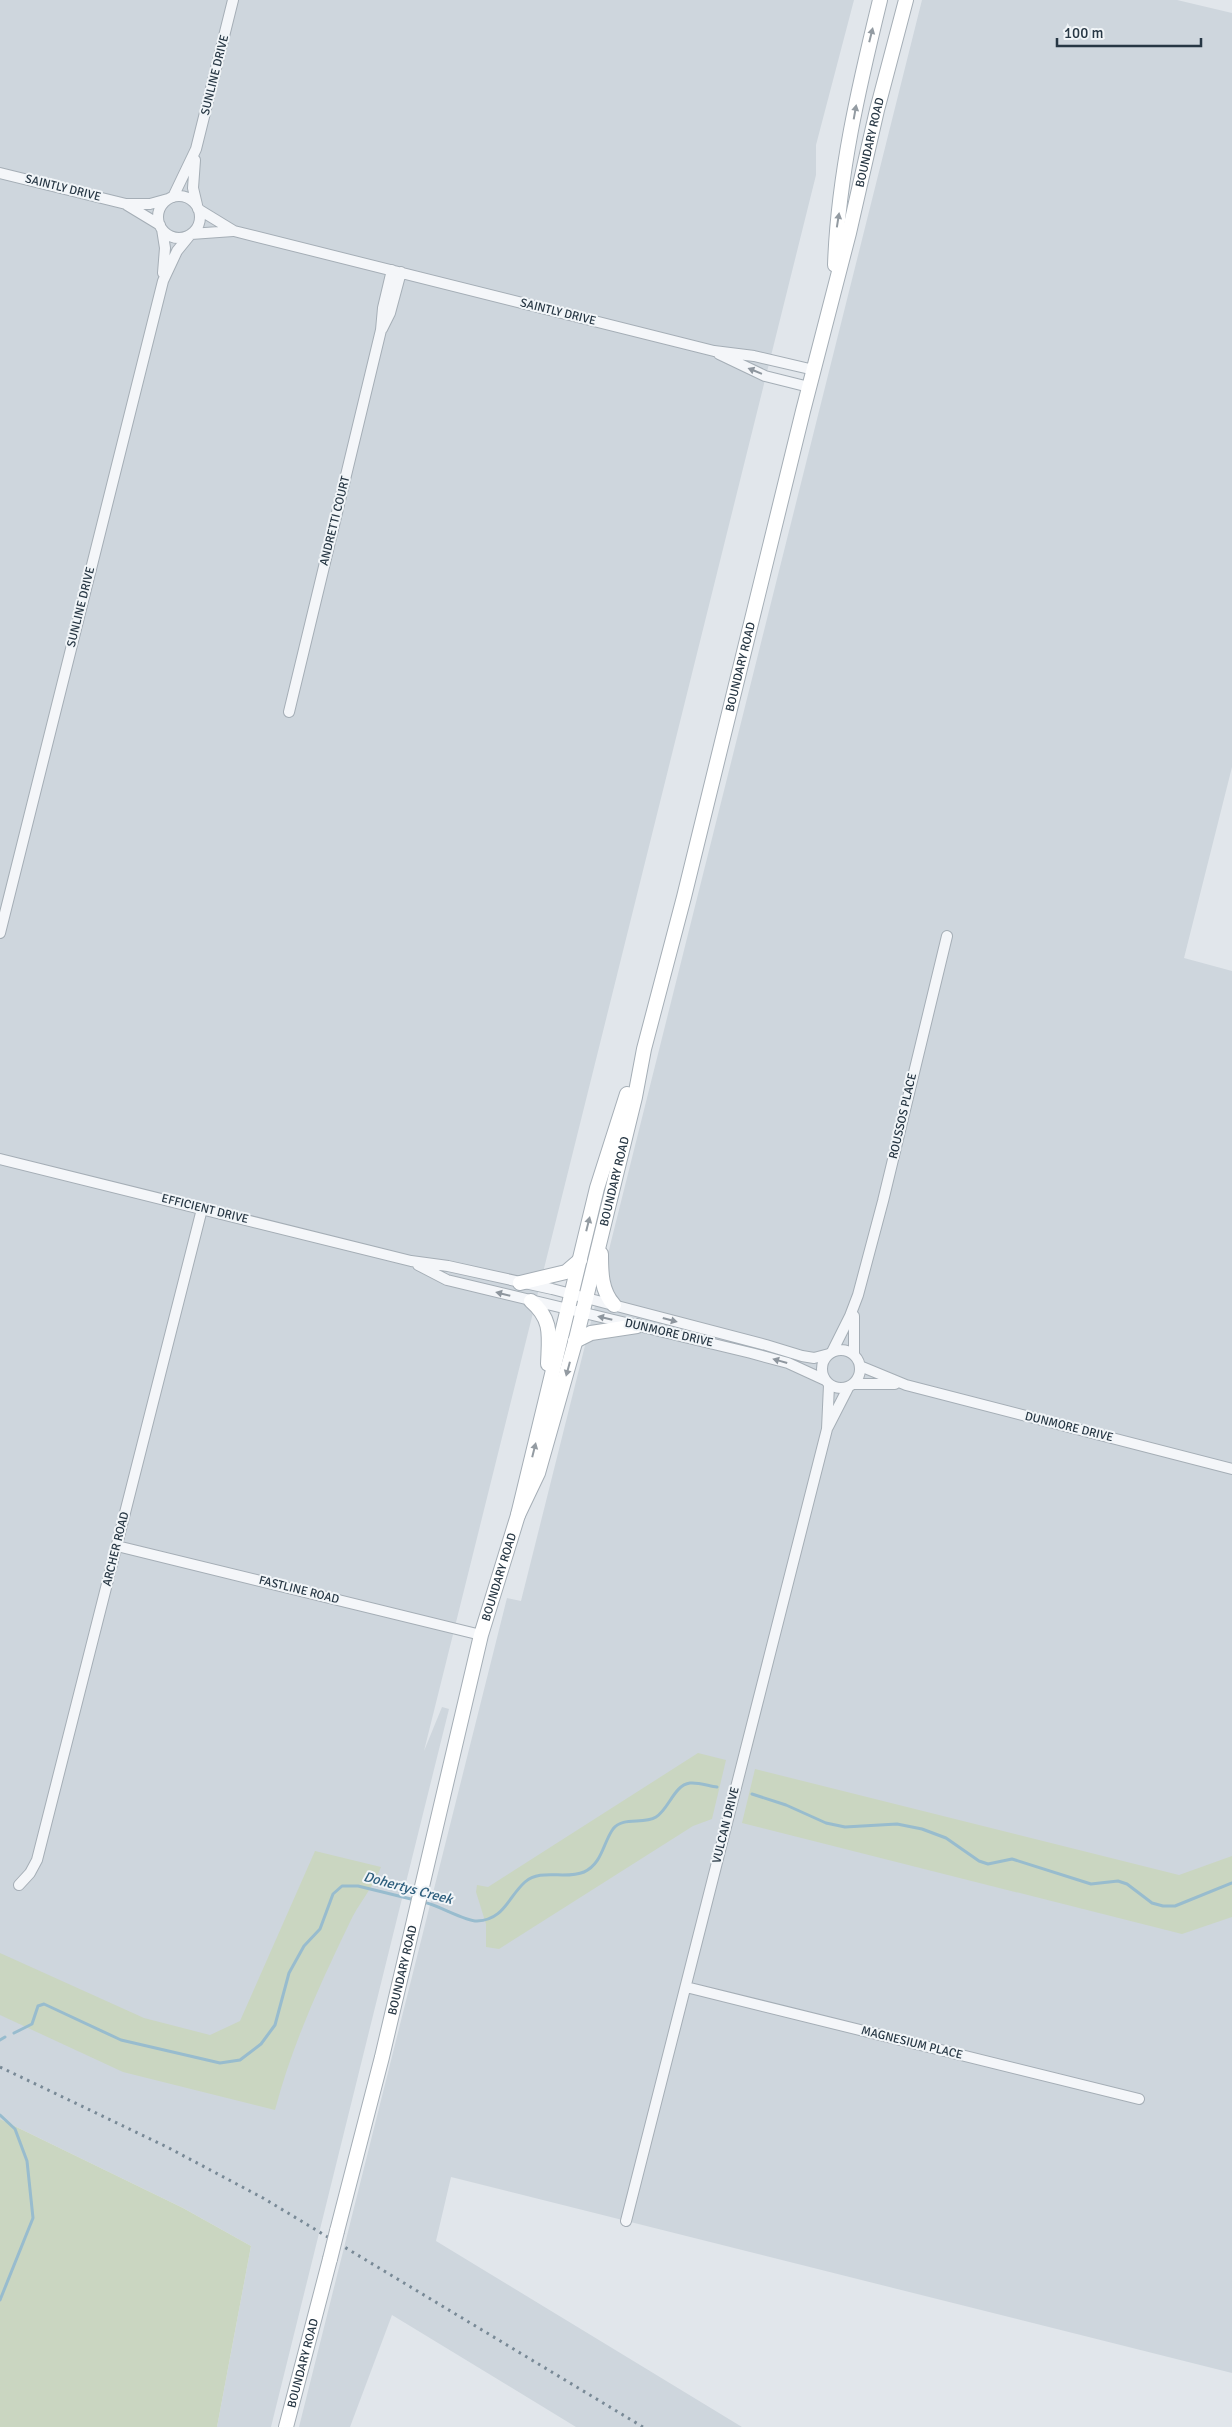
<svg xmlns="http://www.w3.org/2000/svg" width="1232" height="2427" font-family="Signika,sans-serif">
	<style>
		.built { fill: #ced6dd }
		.green { fill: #cad6c1 }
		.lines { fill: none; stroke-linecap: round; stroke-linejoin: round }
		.stream { stroke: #98bcce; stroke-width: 3 }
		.minor-casing { stroke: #a5aeb6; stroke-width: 12 }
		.secondary-casing { stroke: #a5aeb6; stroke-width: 16 }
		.minor { stroke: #f4f6f9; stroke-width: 10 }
		.secondary { stroke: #fff; stroke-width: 14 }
		.rail { stroke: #788996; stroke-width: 3; stroke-dasharray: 2.5 5; stroke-linecap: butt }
		.secondary-bridge-casing { stroke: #a5aeb6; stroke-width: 16; stroke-linecap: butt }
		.secondary-bridge { stroke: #fff; stroke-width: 14 }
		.oneway { fill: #939ba2 }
		.oneway2 { fill: #8e969e }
		.labels { text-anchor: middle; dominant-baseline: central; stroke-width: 4; stroke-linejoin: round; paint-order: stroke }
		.street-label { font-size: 12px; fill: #273744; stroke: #f1f5f8 }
		.water-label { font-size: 14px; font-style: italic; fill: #2d5e7d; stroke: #f1f5f8 }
	</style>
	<rect width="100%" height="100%" fill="#e1e6eb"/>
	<path class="built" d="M0,0H854L816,145V175L424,1751L442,1707L449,1709L271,2427H217L251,2246L183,2208L0,2119Z
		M922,0H1177L1232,13V767L1184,958L1232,971V2373L451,2177L436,2241L742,2427H576L392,2315L350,2427H299L507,1598L521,1601Z"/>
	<path class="green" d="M698,1753L726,1760L712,1819L693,1826L499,1949L486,1947V1924L476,1892L477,1885L488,1887Z
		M755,1769L1179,1875L1232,1856V1917L1182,1934L742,1823Z
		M315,1851L381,1867C373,1888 358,1904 349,1924C320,1984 292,2045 275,2110L123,2072L0,2015V1953L144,2018L210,2035L240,2021Z
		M0,2119L183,2208L251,2246L217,2427H0Z"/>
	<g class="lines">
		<path class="stream" d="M752,1794L786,1805L826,1823L845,1827L897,1824L922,1829L946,1838L979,1861L988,1864L1012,1859L1091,1884L1118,1881L1127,1884L1152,1903L1163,1906H1175L1232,1883
			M423,1902C439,1905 464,1921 477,1921C504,1920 508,1897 525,1882C541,1868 565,1880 584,1872C602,1864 603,1843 613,1829C623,1816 643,1825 656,1817C669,1809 674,1785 690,1783C698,1782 709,1786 717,1787
			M14,2033L32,2024L38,2006L44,2004L121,2040L220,2063L240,2060L261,2044L275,2025L289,1973L304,1946L320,1929L333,1894L342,1886H358L415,1900
			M0,2040L5,2037
			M0,2115L15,2129L27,2161L33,2218L0,2300"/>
		<g class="minor-casing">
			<path id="minor" d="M195,160L193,188L197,205
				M0,173L126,204H150L168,199
				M158 217a21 21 0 1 1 42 0a21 21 0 1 1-42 0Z
				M173,197L196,149L233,0
				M127,205L160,225
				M198,209L234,231L714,351L754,356L814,370
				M162,229L165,248L163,273
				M191,234L233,231
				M382,329L390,313L401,272
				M719,354L765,376L809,387
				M289,712L381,330L383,308L392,270
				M0,933L163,281L177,251L190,235
				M0,1159L411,1261L448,1266L552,1289L766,1345L802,1356L814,1358L829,1354
				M418,1265L447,1280L751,1353L788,1363L825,1380
				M822 1369a19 19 0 1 1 38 0a19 19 0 1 1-38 0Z
				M832,1352L850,1316L858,1295L883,1201L947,936
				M854,1355V1316
				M860,1366L906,1385L1232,1469
				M853,1384H895
				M828,1427L848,1388
				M117,1546L481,1635
				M19,1885L30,1873L37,1860L202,1209
				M686,1987L1139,2099
				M626,2221L827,1429L829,1385"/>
		</g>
		<g class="secondary-casing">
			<g id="secondary">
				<path d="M835,265C838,176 859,86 880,0"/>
				<path d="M601,1254C601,1272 601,1291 614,1305"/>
				<path d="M520,1283L566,1272L580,1260"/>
				<path d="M531,1301C553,1320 549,1336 548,1364"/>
				<path d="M575,1341L591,1333L637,1326"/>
				<path id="s1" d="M518,1515L538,1473L576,1339L635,1097L644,1049L684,897L803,411L849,233L877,110L906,0"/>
				<path id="s2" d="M337,2231L382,2057L481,1635L518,1515L597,1188L627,1094"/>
				<path id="s3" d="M286,2427L330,2259"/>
			</g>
		</g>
		<use href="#minor" class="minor"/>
		<use href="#secondary" class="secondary"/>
		<path class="rail" d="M0,2067L167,2147L263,2198L643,2427"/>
		<g class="secondary-bridge-casing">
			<path id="secondary-bridge" d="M330,2259L337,2231"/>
		</g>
		<use href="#secondary-bridge" class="secondary-bridge"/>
	</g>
	<defs><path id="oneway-solid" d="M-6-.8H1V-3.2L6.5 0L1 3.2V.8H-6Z" transform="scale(1.25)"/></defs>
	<g class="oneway">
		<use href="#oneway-solid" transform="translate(871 35) rotate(-76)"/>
		<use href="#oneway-solid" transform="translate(855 112) rotate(-80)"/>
		<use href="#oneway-solid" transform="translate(838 220) rotate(-81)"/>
		<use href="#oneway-solid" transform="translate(588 1224) rotate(-76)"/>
		<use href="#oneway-solid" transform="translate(568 1369) rotate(105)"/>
		<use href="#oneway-solid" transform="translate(534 1450) rotate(-76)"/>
	</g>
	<g class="oneway2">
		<use href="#oneway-solid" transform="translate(755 371) rotate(-158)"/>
		<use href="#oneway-solid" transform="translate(503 1294) rotate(-166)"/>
		<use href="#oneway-solid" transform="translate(605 1318) rotate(-167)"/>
		<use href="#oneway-solid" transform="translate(670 1320) rotate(15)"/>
		<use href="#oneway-solid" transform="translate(780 1361) rotate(-164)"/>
	</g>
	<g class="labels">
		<g class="street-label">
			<text transform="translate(215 75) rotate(-76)">SUNLINE DRIVE</text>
			<text stroke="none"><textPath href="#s1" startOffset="1418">BOUNDARY ROAD</textPath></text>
			<text transform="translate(63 188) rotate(14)">SAINTLY DRIVE</text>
			<text transform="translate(558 312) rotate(14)">SAINTLY DRIVE</text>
			<text transform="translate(335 521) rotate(-76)">ANDRETTI COURT</text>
			<text transform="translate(81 607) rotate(-76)">SUNLINE DRIVE</text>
			<text stroke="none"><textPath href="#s1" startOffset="878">BOUNDARY ROAD</textPath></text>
			<text transform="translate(903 1116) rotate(-77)">ROUSSOS PLACE</text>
			<text stroke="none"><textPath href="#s1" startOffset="348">BOUNDARY ROAD</textPath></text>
			<text transform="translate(205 1209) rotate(14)">EFFICIENT DRIVE</text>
			<text transform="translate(669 1333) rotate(13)">DUNMORE DRIVE</text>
			<text transform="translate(1069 1427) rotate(14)">DUNMORE DRIVE</text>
			<text transform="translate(116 1549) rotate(-76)">ARCHER ROAD</text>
			<text stroke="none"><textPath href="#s2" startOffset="674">BOUNDARY ROAD</textPath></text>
			<text transform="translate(299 1590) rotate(14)">FASTLINE ROAD</text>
			<text transform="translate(726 1825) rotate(-76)">VULCAN DRIVE</text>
			<text stroke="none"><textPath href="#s2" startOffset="269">BOUNDARY ROAD</textPath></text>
			<text transform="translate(912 2043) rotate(14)">MAGNESIUM PLACE</text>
			<text stroke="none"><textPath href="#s3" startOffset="66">BOUNDARY ROAD</textPath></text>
		</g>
		<g class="water-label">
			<text transform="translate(408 1888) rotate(15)">Dohertys Creek</text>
		</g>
	</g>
	<path d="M1057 38v8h144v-8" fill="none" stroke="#273744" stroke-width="2.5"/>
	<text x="1064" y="38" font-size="15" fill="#273744" stroke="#f1f5f8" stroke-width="4" paint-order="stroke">100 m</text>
</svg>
